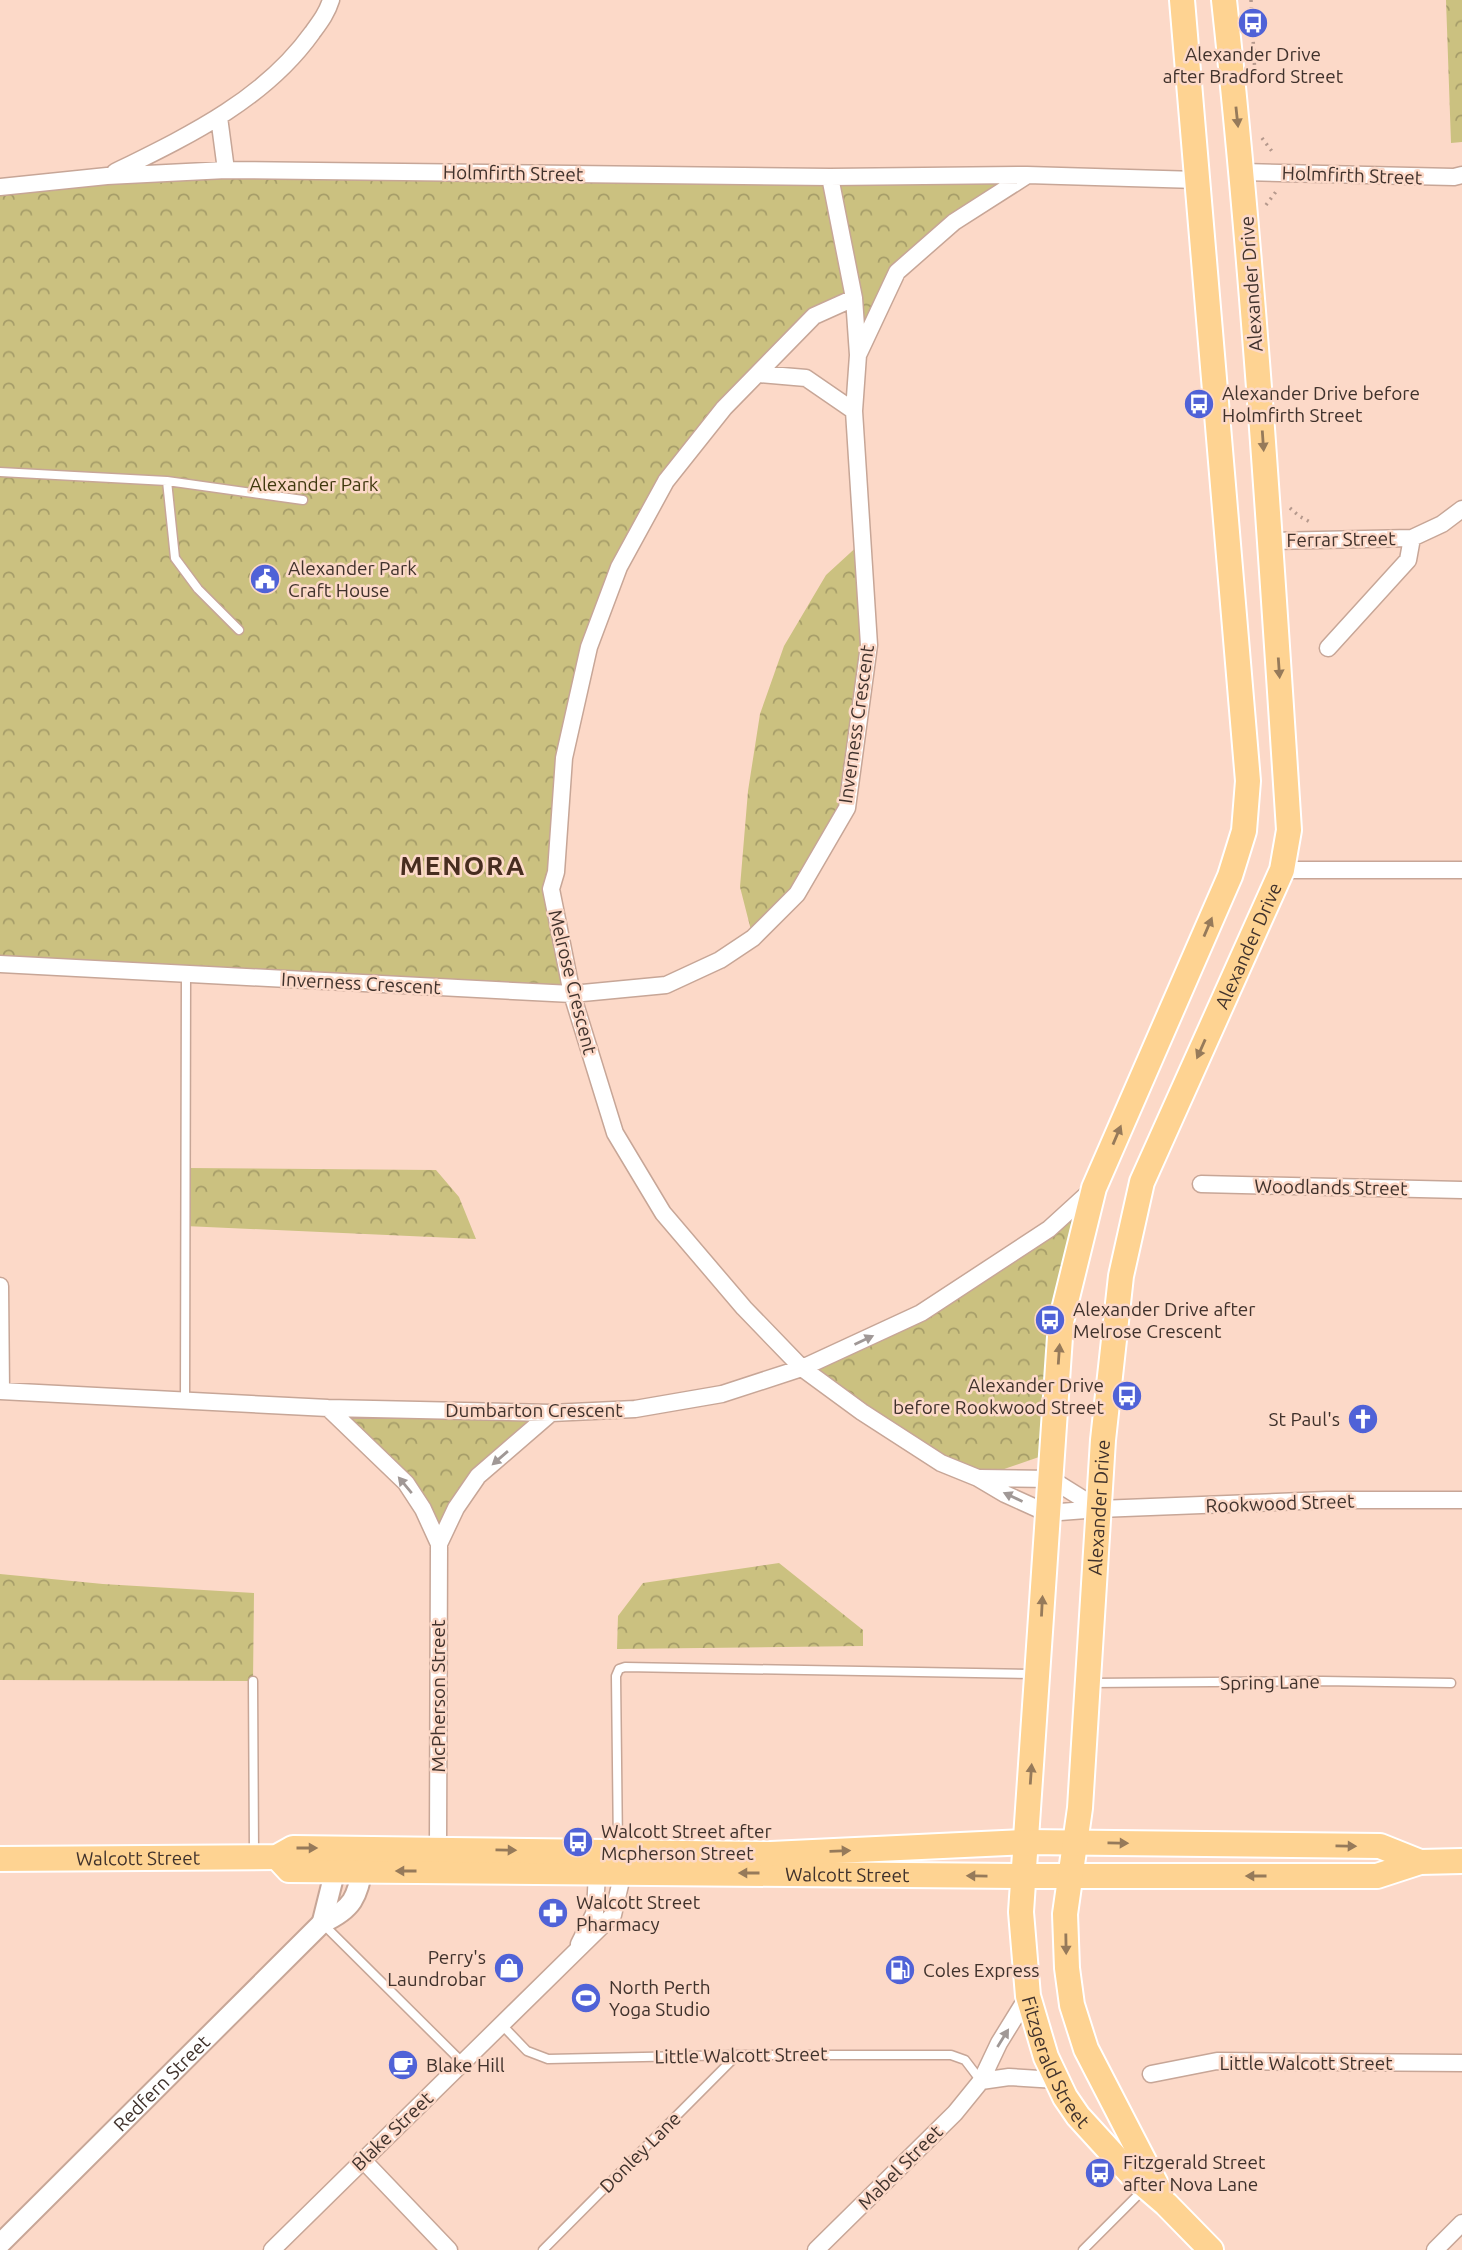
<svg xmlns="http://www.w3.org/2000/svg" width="1462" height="2250" font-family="Ubuntu,sans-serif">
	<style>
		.park { fill: url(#park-crowns) }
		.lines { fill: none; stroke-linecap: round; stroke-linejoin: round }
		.service-casing { stroke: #c7a697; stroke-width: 11 }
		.minor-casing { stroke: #c7a697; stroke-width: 19 }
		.tertiary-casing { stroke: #c7a697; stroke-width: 23 }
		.primary-casing { stroke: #fff; stroke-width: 28 }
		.path { stroke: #b5998d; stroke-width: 3.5; stroke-dasharray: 2 5; stroke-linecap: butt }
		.service { stroke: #fff; stroke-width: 8 }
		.minor { stroke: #fff; stroke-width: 16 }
		.tertiary { stroke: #fff; stroke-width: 19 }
		.primary { stroke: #fed392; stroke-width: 24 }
		.oneway { fill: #967a5a }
		.oneway2 { fill: #a09896 }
		.labels { text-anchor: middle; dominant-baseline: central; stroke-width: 5; stroke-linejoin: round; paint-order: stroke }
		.poi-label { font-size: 19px; fill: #40322c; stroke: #fcd9c8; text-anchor: start }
		.street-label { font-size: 19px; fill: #40322c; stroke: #fcd9c8 }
		.park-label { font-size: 19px; fill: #40390e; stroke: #fcd9c8 }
		.district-label { font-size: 26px; font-weight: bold; letter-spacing: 2px; fill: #472d20; stroke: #fcd9c8 }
	</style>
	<defs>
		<pattern id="park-crowns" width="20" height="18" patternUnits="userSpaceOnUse" patternTransform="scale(1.75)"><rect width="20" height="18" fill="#cbc180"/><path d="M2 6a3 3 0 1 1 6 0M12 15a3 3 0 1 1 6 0" fill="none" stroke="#a69d69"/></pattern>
	</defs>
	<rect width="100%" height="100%" fill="#fcd9c8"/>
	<path class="park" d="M1446,0H1462V142L1451,143Z
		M1027,175L897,272L858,355L854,299L814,316L666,481L589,647L551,889L572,994L0,964V187L107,176Z
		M862,542L869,645L847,808L797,894L753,938L740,887L748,791L760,714L784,646L826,575Z
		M187,1168L436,1170L459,1197L476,1239L185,1226Z
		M1094,1188L1061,1322L1039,1457L978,1478L802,1368L922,1313Z
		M328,1408L551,1413L478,1476L439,1544L406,1483Z
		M779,1563L863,1630V1646L617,1649L618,1616L643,1583Z
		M0,1574L103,1584L254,1593L253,1681L0,1680Z"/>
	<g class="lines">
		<g class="service-casing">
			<path id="service" d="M0,472L167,481L303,500
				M167,481L175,558L198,589L239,630
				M185,1401L186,974
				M253,1681L254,1854
				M1091,1683L1322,1681L1451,1683
				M618,1849L616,1676L619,1669L625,1667L1034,1674
				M322,1923L463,2063
				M502,2025L527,2051L548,2059L737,2055H951L965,2060L981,2081
				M543,2250L737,2055
				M1083,2250L1143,2190"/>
		</g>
		<g class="minor-casing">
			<path id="minor" d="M219,117L226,170
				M115,172C188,136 264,100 312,33C320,22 327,13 331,0
				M1243,172L1454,177L1462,175
				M0,187L107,176L226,170L830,177L1027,175L1197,180
				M854,298L814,316L724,408L666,481L619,567L589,647L564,758L556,872L551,889L572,994L615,1133L663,1213L744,1308L802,1368L862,1412L941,1463L978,1478L1005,1494L1047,1513L1099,1509L1327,1500H1462
				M859,353L897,272L954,222L1026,176
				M758,374L806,378L854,411
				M1271,541L1412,538L1442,524L1462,509
				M1328,648L1408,560L1412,538
				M1282,870H1462
				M0,964L572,994L666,985L720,960L753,938L797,894L847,808L869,645L854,411L858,355L854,298L830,177
				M1201,1184L1462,1190
				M0,1286L1,1391
				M0,1391L328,1408L551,1413L635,1409L722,1394L802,1368L921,1313L1049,1229L1094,1188
				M328,1408L406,1483L423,1509L439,1544L438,1848
				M980,1478L1051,1479L1099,1509
				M439,1544L456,1508L478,1476L551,1413
				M579,1944L595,1912L597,1872L602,1867
				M1151,2074L1217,2061L1462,2063
				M981,2081L1009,2077L1056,2080
				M362,2159L449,2250
				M272,2250L613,1915L623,1872L621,1865
				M816,2250L955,2113L981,2081L999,2043L1028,1996
				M1435,2250L1462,2223"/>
		</g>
		<g class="tertiary-casing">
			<g id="tertiary">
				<path d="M322,1923L338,1859"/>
				<path id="s1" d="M0,2244L322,1923C358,1907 357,1893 365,1858"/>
			</g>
		</g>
		<g class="primary-casing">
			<g id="primary">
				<path id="s2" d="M1182,0L1248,781L1244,831L1230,876L1094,1188L1061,1322L1021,1912L1028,1996L1046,2057L1065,2097L1078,2116L1131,2174L1166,2204L1211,2250"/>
				<path id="s3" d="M277,1857L289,1870L1022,1876H1377L1420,1862L1462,1861"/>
				<path id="s4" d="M0,1859L277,1857L293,1848L771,1854L1026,1842L1380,1846L1420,1862"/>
				<path id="s5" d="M1161,2194L1086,2049L1072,2005L1067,1968L1065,1914L1080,1808L1103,1440L1121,1276L1142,1182L1282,870L1289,830C1271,553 1254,276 1224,0"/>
			</g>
		</g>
		<path class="path" d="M1251,0L1255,75
			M1262,138L1274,154
			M1266,205L1278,189
			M1290,508L1299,516L1312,523"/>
		<use href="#service" class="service"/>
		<use href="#minor" class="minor"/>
		<use href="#tertiary" class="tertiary"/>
		<use href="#primary" class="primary"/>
	</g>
	<defs><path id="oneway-solid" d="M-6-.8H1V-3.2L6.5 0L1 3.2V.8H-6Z" transform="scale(1.75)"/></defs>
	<g class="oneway">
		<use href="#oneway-solid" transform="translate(1237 117) rotate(84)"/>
		<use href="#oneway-solid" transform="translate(1263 441) rotate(86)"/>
		<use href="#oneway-solid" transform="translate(1279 668) rotate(86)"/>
		<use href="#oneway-solid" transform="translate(1208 927) rotate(-67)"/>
		<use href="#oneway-solid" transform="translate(1201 1049) rotate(114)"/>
		<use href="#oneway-solid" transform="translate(1117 1135) rotate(-67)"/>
		<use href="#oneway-solid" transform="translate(1059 1354) rotate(-86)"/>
		<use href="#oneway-solid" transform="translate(1042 1606) rotate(-87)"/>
		<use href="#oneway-solid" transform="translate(1031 1774) rotate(-86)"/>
		<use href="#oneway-solid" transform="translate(1118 1843) rotate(1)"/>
		<use href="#oneway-solid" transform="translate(1346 1846) rotate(1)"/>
		<use href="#oneway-solid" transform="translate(307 1848)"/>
		<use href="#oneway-solid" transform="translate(506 1850) rotate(1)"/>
		<use href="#oneway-solid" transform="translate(840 1851) rotate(-2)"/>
		<use href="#oneway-solid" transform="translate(406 1871) rotate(-180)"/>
		<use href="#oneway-solid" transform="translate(749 1873) rotate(-180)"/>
		<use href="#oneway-solid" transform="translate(977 1876) rotate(-179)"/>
		<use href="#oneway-solid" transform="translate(1256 1876) rotate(-180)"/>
		<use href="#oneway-solid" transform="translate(1066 1944) rotate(89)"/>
	</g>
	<g class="oneway2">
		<use href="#oneway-solid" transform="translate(864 1340) rotate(-25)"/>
		<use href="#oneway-solid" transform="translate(500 1458) rotate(139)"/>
		<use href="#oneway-solid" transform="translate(405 1485) rotate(-130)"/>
		<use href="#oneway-solid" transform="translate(1013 1497) rotate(-155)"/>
		<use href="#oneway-solid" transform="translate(1003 2038) rotate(-58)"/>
	</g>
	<defs>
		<g id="bus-disc" transform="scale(1.575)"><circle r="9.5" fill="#5062d7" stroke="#fcd9c8"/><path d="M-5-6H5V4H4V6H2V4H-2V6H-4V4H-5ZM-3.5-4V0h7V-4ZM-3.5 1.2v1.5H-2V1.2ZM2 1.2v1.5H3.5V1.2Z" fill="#fff"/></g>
		<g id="civic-disc" transform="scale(1.575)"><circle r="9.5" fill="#5062d7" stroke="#fcd9c8"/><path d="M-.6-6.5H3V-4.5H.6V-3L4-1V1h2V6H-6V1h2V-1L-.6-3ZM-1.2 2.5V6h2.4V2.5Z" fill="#fff"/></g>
		<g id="church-disc" transform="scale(1.575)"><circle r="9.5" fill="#5062d7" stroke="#fcd9c8"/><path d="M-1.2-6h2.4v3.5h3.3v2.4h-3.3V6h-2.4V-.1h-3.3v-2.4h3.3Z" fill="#fff"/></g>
		<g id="pharmacy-disc" transform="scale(1.575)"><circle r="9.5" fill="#5062d7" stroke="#fcd9c8"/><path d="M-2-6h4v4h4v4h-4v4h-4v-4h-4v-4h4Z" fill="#fff"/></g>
		<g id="shop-disc" transform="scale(1.575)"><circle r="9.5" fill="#5062d7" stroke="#fcd9c8"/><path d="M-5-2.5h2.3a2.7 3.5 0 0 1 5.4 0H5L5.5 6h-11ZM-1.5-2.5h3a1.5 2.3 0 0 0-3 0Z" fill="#fff"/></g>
		<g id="fuel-disc" transform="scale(1.575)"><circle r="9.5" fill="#5062d7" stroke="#fcd9c8"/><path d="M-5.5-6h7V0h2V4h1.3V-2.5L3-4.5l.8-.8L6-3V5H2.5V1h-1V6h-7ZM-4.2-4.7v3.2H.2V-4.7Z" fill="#fff"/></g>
		<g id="stadium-disc" transform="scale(1.575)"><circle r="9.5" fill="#5062d7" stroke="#fcd9c8"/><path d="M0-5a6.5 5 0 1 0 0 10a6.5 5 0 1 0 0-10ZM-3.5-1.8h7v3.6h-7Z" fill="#fff"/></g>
		<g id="cafe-disc" transform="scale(1.575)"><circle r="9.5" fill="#5062d7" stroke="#fcd9c8"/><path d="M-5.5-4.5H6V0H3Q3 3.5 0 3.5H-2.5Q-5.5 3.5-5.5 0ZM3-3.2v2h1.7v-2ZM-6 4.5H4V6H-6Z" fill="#fff"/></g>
	</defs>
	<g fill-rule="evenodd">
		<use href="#bus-disc" x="1253" y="23"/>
		<use href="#bus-disc" x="1199" y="404"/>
		<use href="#civic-disc" x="265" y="579"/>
		<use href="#bus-disc" x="1050" y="1320"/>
		<use href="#bus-disc" x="1127" y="1396"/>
		<use href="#church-disc" x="1363" y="1419"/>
		<use href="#bus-disc" x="578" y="1842"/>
		<use href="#pharmacy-disc" x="553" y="1913"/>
		<use href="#shop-disc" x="509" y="1968"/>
		<use href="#fuel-disc" x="900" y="1970"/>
		<use href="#stadium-disc" x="586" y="1998"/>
		<use href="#cafe-disc" x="403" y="2065"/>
		<use href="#bus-disc" x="1100" y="2173"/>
	</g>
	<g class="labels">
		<g class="poi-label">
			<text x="1253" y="54" text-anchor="middle">Alexander Drive<tspan x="1253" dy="22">after Bradford Street</tspan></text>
			<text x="1222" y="393">Alexander Drive before<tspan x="1222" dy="22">Holmfirth Street</tspan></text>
			<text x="288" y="568">Alexander Park<tspan x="288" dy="22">Craft House</tspan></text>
			<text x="1073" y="1309">Alexander Drive after<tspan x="1073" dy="22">Melrose Crescent</tspan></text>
			<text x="1104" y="1385" text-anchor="end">Alexander Drive<tspan x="1104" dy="22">before Rookwood Street</tspan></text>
			<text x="1340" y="1419" text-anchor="end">St Paul's</text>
			<text x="601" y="1831">Walcott Street after<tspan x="601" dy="22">Mcpherson Street</tspan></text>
			<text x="576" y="1902">Walcott Street<tspan x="576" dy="22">Pharmacy</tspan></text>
			<text x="486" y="1957" text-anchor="end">Perry's<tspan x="486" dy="22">Laundrobar</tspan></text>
			<text x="923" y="1970">Coles Express</text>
			<text x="609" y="1987">North Perth<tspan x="609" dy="22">Yoga Studio</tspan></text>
			<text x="426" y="2065">Blake Hill</text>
			<text x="1123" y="2162">Fitzgerald Street<tspan x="1123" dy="22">after Nova Lane</tspan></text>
		</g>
		<g class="street-label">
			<text transform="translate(513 173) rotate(1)">Holmfirth Street</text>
			<text transform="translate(1352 175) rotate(2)">Holmfirth Street</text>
			<text transform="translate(1251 284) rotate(-94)">Alexander Drive</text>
			<text transform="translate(1341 539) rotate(-1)">Ferrar Street</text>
			<text transform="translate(856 724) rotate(-82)">Inverness Crescent</text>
			<text stroke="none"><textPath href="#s5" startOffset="1297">Alexander Drive</textPath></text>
			<text transform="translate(573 982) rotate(76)">Melrose Crescent</text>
			<text transform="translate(361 983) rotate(3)">Inverness Crescent</text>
			<text transform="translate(1331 1187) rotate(1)">Woodlands Street</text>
			<text x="534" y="1410">Dumbarton Crescent</text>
			<text transform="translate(1280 1503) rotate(-2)">Rookwood Street</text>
			<text stroke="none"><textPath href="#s5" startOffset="709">Alexander Drive</textPath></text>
			<text transform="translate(1270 1682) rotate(-1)">Spring Lane</text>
			<text transform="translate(438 1696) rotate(-90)">McPherson Street</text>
			<text stroke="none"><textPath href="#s4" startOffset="138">Walcott Street</textPath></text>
			<text stroke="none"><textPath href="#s3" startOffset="576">Walcott Street</textPath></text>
			<text transform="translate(741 2055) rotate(-1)">Little Walcott Street</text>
			<text stroke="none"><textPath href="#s2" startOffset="2107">Fitzgerald Street</textPath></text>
			<text x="1306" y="2063">Little Walcott Street</text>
			<text stroke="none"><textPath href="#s1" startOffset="228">Redfern Street</textPath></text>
			<text transform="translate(392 2131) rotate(-44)">Blake Street</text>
			<text transform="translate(640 2152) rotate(-45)">Donley Lane</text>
			<text transform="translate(900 2167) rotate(-45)">Mabel Street</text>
		</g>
		<g class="park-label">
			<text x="314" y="484">Alexander Park</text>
		</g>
		<g class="district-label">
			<text x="463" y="865">MENORA</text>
		</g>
	</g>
</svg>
